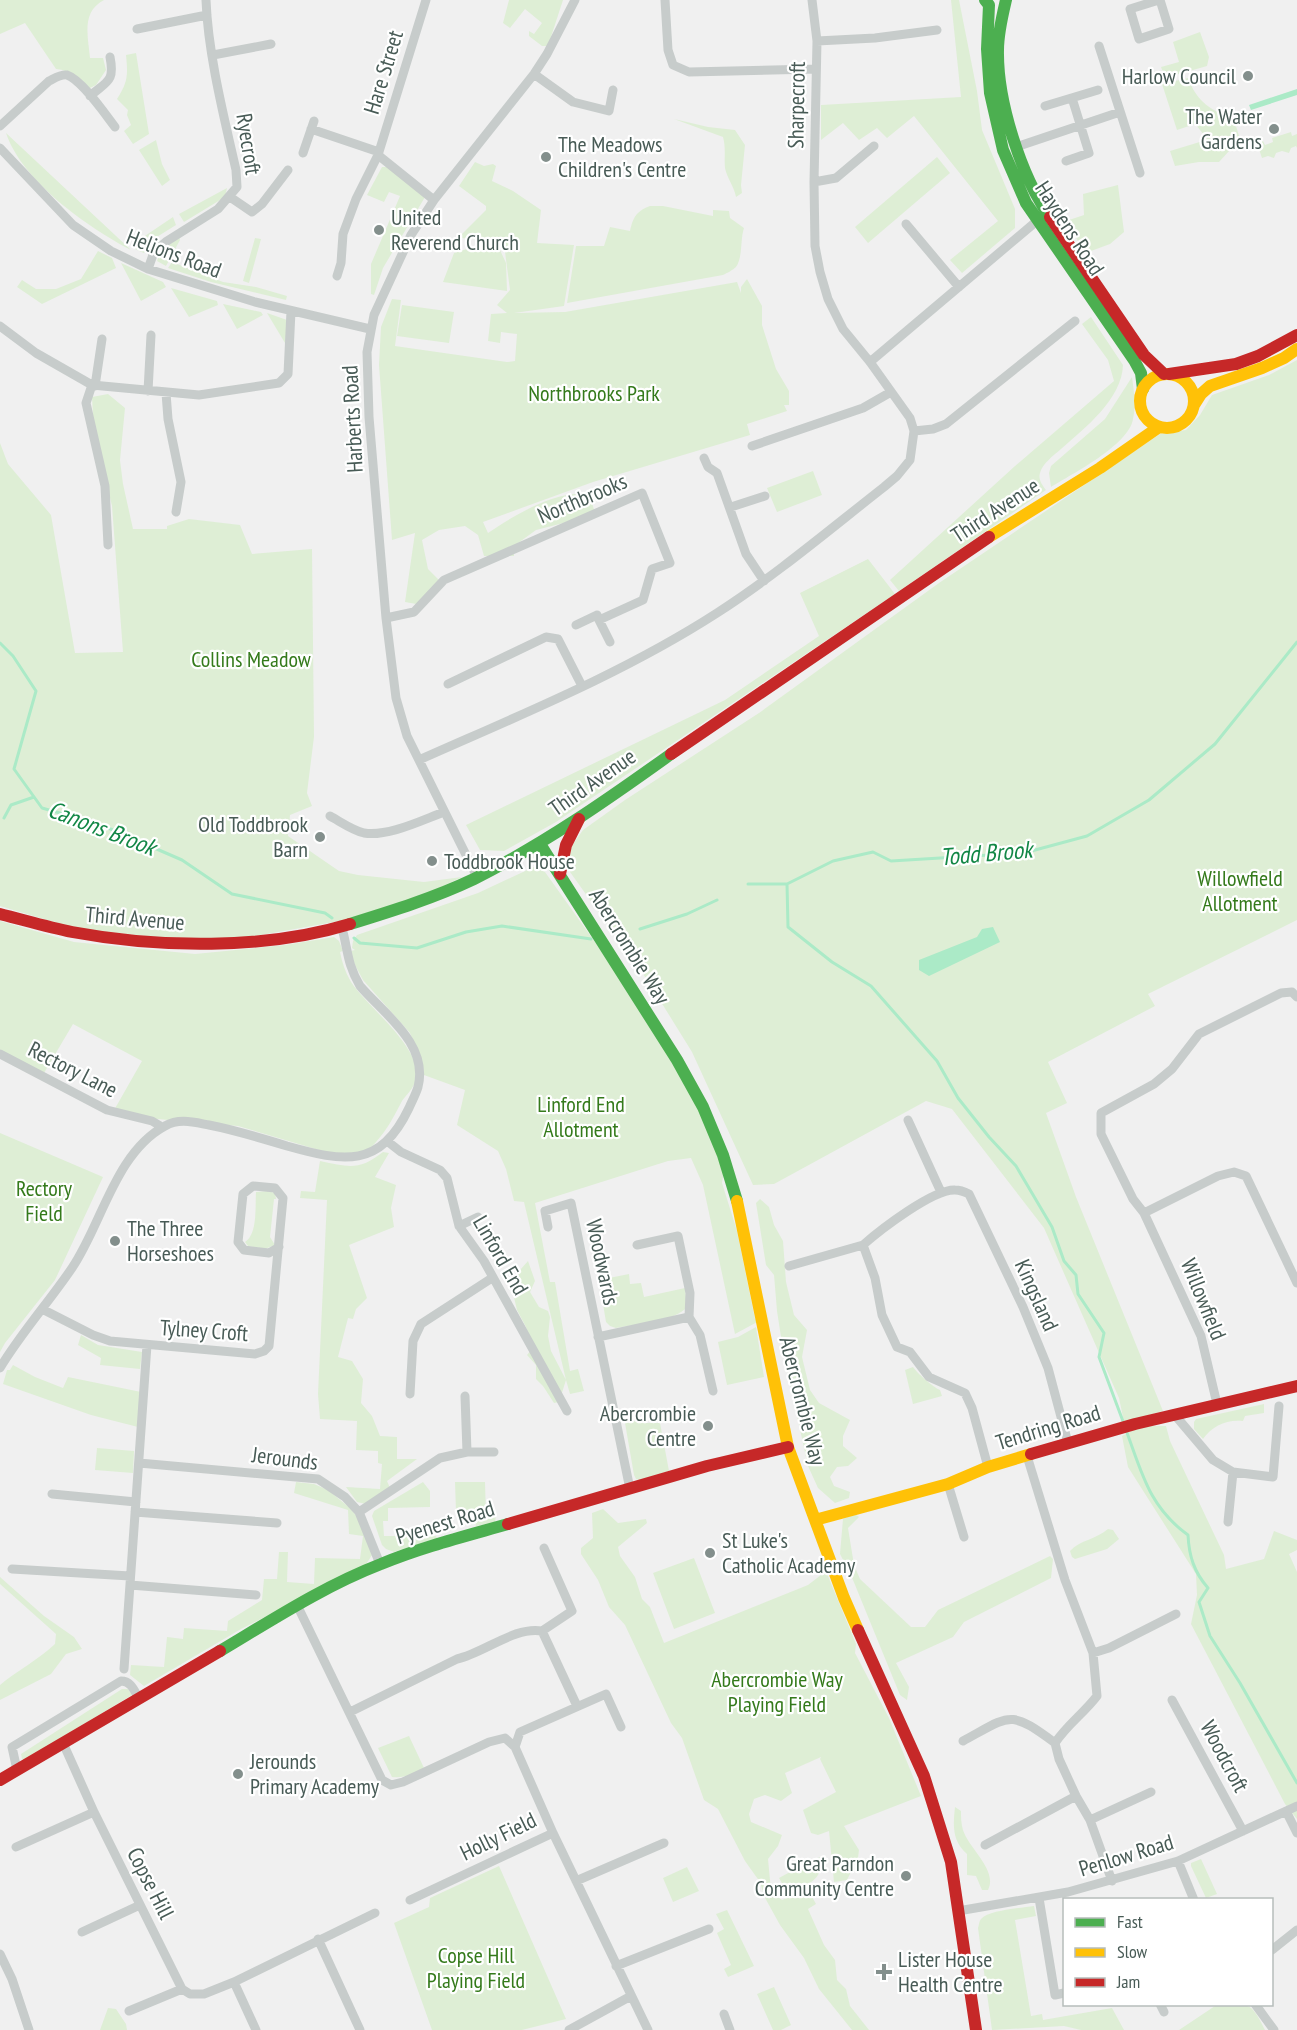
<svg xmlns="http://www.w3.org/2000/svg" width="1297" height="2030" font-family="'PT Sans Narrow',sans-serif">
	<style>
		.green { fill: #deeed5 }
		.water { fill: #abeac7 }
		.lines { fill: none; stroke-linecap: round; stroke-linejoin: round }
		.stream { stroke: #abeac7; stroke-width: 3 }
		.street { stroke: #c7cccb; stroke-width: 9 }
		.fast { stroke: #4caf50; stroke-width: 12 }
		.slow { stroke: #ffc107; stroke-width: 12 }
		.jam { stroke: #c62828; stroke-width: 12 }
		.poi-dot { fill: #838f8c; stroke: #fff; stroke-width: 2 }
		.labels { text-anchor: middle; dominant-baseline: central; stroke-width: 4.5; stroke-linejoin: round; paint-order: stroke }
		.street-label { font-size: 22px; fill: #485b56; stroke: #fff }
		.poi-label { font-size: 22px; fill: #485b56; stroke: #fff; text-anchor: start }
		.park-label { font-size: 22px; fill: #347a1b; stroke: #fff }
		.water-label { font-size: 24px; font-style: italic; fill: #128746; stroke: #fff }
	</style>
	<rect width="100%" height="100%" fill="#f0f0f0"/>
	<path class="green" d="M0,0H104C81,12 88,36 90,58H103L106,70L96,85L88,89C78,79 71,70 56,69L25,23L0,34Z
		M509,0H563L548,46H542L529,36V31L534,34L542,23L525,9L510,28L503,23Z
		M951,0H959L977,91L982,130L1015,209V228L962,273L950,260L998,221L914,116L887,138L877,128L859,140L843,123L821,140V105L961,97Z
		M1200,32L1209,57L1207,66L1165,78L1161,67L1179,62L1173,42Z
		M136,53L149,134L133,144L124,131L131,125L127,115L128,110L117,99C128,82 128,75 126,55Z
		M1188,78C1196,99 1207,108 1228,117L1232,113L1240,139L1219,162H1199L1175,166L1170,151L1203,141L1205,136L1195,124L1177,130L1162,84Z
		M674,119L708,127L735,130L745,145L741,185L742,193L736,197C734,186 727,178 725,168C724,158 726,148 723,137Z
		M1291,132L1292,136L1297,134V148L1296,146L1291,148L1289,153L1282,151L1276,153L1274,158L1268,156L1262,158L1257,143L1263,141L1265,145L1273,142L1272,138Z
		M6,133L131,250C87,227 22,181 6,133Z
		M156,140L162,164L170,180L162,186L139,150Z
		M937,157L950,173L868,243L855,227Z
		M475,162L484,166L493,164L496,166L492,181L513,191L541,210L537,243L574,245L564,306L514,313L565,312L737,282L741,293V287L747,279L762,306V325L776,369L789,391V405H784L787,411L747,424L750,435L593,482L483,522L488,533C511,517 562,486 590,496L595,513L587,517L536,530L514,546V556H484L478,535L465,526L439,530L422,540L428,569L439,580L422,605L405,602L415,533L392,540L379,365L381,327L392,299L401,300L395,346L507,362L515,361L517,334L501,332L500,343L488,341L491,314L507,313L497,305L510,290L504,244L488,239L458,238L486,210V206L459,186Z
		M382,167H389L425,197L383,268L374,295L371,294V264L400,196L389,192L384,202L367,195Z
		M1118,185L1124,232L1110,244L1091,251L1081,246L1066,221L1084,215L1083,194Z
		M227,188L225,197L184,222L179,214Z
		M650,206H663L713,216V210L729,211L730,218L744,228C740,240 743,257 736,267C733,270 727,273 723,275L567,303L576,246H604L610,227L630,231C633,218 636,211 650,206Z
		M173,217L176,225L152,240L144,253L135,249L133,244Z
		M179,236L180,240L166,266L157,261L160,253Z
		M255,238L261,239L249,283L243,281Z
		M487,246L500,250L506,263L507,291L443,282L454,253L473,247Z
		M98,251L112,258L116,268L42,304L17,287L22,280L36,289H56L81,279Z
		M172,262L223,282L256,287L287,296L286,300L211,282L168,268Z
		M121,263L163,282L166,287L141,301Z
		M171,288L217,301L218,305L189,317Z
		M223,304L261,312L263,315L237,329Z
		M402,305L454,312L449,343L397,336Z
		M267,313L287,320L288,323L285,343Z
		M1091,317L1123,365C1122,399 1085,428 1061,449C1054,455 1042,464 1040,473C1038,479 1042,485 1046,490L899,591L890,580L1015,466L1114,381L1108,360L1082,324Z
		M1297,360V920L1148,994L1155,1006L1048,1062L1067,1103L1046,1113L1076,1197L1163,1411L1124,1422L1119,1398L1044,1228L952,1109L926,1101L774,1184L753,1185L692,1052L648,981L565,865L568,851L583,830L625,800L759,713L939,583L1160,434L1186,430L1200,415L1212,395L1269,375Z
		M1132,377C1134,391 1136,406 1133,419C1129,445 1072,474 1051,487L1049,473L1051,466L1105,419Z
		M108,394L125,408L120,460L123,484L133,529H167V526L189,519L240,525L252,554L312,549L314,737L307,793L312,806L290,815L288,836L339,871L358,875L424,882L462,877L418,898L357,918L255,936L195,941L77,929L0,906V443L8,464L51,515L75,653L123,652L112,506L94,434L92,397Z
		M813,471L822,495L777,512L767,488Z
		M868,559L895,594L556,822L504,851L480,850L466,825L725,700L819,636L800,593Z
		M536,866L545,872L607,959L698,1103L724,1171L722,1183L737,1231L755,1319L761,1320L735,1334L703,1185L691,1158L668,1161L535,1203L550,1282H555L570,1371L578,1369L584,1391L570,1394L566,1380L559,1402L554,1403L543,1386L536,1379V1365L527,1355L532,1349L526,1327L517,1310L512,1289L513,1278L528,1261L535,1281L530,1292L539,1307L548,1311L550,1317L548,1336L551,1351L566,1380L524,1202L514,1201L506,1169L498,1151L457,1125L465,1090L424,1075L422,1062L410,1033L363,980L355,965L350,951L355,950L352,948L353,941L357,935L478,893Z
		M0,921L74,942L195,954L285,945L334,937L339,941L343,951L340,952C342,962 345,972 351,982C367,1007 427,1051 415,1082C413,1089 406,1095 402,1101C389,1126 383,1137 362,1156L329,1153L238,1126L146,1118L113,1112L142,1061L73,1024L44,1073L0,1052Z
		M0,1133L103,1177L55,1280L5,1343L0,1352Z
		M383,1152L389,1153L375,1177L396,1185L391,1208L394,1227L349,1245L367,1298L356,1309L353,1319L348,1318L338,1357L352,1361L363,1379L361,1403L372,1416L380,1436L397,1437V1459H417L387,1481L390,1488L366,1504L357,1502L346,1487L380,1489L382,1464L378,1463V1451L356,1450L357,1421L320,1419L318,1394L327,1200L300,1198L301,1191L315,1192L320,1161C349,1167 359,1171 383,1152Z
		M268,1191L275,1193L276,1199H274L270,1237L275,1245L265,1249L248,1246L245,1242C258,1234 255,1206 256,1192Z
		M760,1199L769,1207L774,1225L783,1241L786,1282L794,1315L807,1330L802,1357L810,1390L819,1403L850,1420L843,1436V1446L857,1458L848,1466L837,1467L830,1477L834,1486L850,1492L849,1498L835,1503L818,1488L808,1466L784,1356L777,1311L774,1275L766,1265L756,1203Z
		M629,1274L630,1284L641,1283L644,1297L685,1288L687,1307C674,1322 636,1324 616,1328L610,1326L606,1322L599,1280Z
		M756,1327L764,1377L727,1385L718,1342L738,1337Z
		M81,1335L98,1345L142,1352L140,1369L100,1365L101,1358L78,1345Z
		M13,1365L35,1377L63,1388L68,1377L141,1392L138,1427L91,1415L3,1384L7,1370H10Z
		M913,1367C917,1373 933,1387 940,1390L942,1396L913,1404L905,1370Z
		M1264,1404V1413L1245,1416L1243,1421C1227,1419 1212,1426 1203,1439L1194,1429V1422L1196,1419Z
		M642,1420L647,1423H660L669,1471L640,1480L636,1479L634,1475L625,1423Z
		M1141,1426H1166L1170,1441L1224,1555L1226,1569L1264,1559L1274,1531L1297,1540V1550L1289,1554L1297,1572V1819L1285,1804L1191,1624L1197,1595L1196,1574L1128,1467L1122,1436Z
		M97,1448L134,1451L133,1473L95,1470Z
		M296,1482L314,1484L328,1490L350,1508L362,1523L372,1555L365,1566L241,1629L144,1686L130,1675L131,1665L164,1667L167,1637L183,1639L184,1628L227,1631L228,1621L262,1600L264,1579H277L279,1552H288L287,1582L314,1584L315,1558L360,1559L363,1536L349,1534L348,1510L294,1493Z
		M423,1482L430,1491V1507L388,1508V1521H383L384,1536H436L437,1538L394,1552L386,1549L382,1545L372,1516L374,1511Z
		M455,1482H485L486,1515L496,1516L495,1522L476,1526L474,1513L456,1512Z
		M603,1509L618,1523L646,1519L647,1523L618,1547L620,1556L635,1577L642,1599L650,1607L664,1643L808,1585L821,1575L823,1564L856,1644L855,1653L889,1718L921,1796L844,1826L859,1850L858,1858L847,1880L834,1882L829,1831L818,1835L811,1833L803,1810L836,1792L820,1759L821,1757L785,1773L792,1793L781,1801L765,1795L754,1799L749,1814L751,1822L782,1835L778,1846L768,1859L771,1891L782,1900L789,1897L794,1891L815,1890L811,1895L816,1904L808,1909L824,1945L835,1960L837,1980L846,1989L850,2006L869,2030H852L819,1989L804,1958L780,1925L764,1896L760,1882L745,1861L718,1809L704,1800L682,1738L671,1723L625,1625L609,1607L598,1580L581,1554V1548L593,1538L592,1513Z
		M855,1514L859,1517L848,1528L854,1565L860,1579L911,1627H925L938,1610L1050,1556L1053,1559L1051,1578L964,1622L953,1637L896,1663L909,1687L907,1700L900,1695L853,1580L840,1554L843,1519Z
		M1108,1529L1113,1530L1119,1539L1107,1549L1075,1559L1072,1557L1070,1551C1080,1540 1097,1539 1108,1529Z
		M694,1558L715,1613L674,1629L653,1573Z
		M0,1577L44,1616L74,1637L82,1649L66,1654L51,1674L0,1700V1685C18,1670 38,1660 55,1644L56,1634L0,1584Z
		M122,1689H128L132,1695L24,1760L22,1759L21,1754Z
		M409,1736L424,1768C414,1775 404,1778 392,1777L378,1748Z
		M955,1807L961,1811C961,1817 961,1824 963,1830C969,1849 998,1870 988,1890H982L976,1876L967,1875V1854C952,1841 953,1826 955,1807Z
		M821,1857C824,1881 806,1887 786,1890L779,1878L814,1859Z
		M1201,1859L1217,1894L1206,1898L1191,1866V1863Z
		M499,1866L566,2019L522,2030H432L394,1923L429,1907L430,1898Z
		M687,1867L699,1891L673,1902L663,1878Z
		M1034,1906L1036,1916L1015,1920L1031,2016L1042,2014L1043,2020L1112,2008L1124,2030H1081L1064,2026L992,2030L978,1928C979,1926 979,1921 981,1919C989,1910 1022,1908 1034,1906Z
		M727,1910L754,1966L728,1977L724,1969L731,1965L717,1933L724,1929L716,1914Z
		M774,1987L791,2025L781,2030H773L757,1994Z
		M1218,2004C1250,2005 1250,2000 1265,2030H1179Z
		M108,2008L116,2009L126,2024L127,2030H100Z"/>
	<path class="water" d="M1297,89V95L1251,110L1249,105Z
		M993,927L1000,942L929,976L919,970V960L977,937L982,929Z"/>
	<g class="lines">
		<path class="stream" d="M0,643L13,656L36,691L14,769L42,808L99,824L182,860L232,894L325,913L332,918
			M4,818L11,805L34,797
			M748,884H787L833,861L873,852L891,861L1024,853L1087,836L1149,800L1215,744L1297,642
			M787,884L788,927L832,962L871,986L937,1061L958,1098L989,1137L1016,1166L1052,1227L1064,1261L1076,1275L1078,1294L1104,1333L1099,1357L1124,1424
			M640,929L687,914L717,900
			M354,938L360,943L417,948L466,932L502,926L591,939
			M1126,1430C1142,1473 1149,1507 1188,1535C1189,1556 1194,1572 1208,1588L1199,1602L1210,1636L1240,1683L1297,1783"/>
		<path class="street" d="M665,0L668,50L673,65L689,72L815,69
			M812,0L817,41
			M1159,0L1130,9L1139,39L1169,29L1160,0
			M137,29L207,15
			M1099,46L1140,173
			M213,55L271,44
			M534,74L573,102L609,111L613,90
			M90,96C107,81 115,82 110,57
			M1045,106L1098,90
			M0,126L49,81C55,78 61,74 67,75C82,80 105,114 115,127
			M311,129L379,152
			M1016,147L1120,112
			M0,148L73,225L111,251L148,269L255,302L370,329
			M303,153L314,121
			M378,155L434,200
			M1066,161L1089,153L1072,98
			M814,182L817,41L875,38L937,30
			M230,197L252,212L262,204L288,170
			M906,224L959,287
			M148,269L154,252L167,241L218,209L237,187L236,170C224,117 208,54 206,0
			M337,276L341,263L343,234L356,199L378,155L426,0
			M0,326L36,353L92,385L199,395L279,383L288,374L291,311
			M870,362L1038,220
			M92,385L86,403L105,486L108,545
			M95,386L102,339
			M148,391L151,335
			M166,393L168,419L181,482L176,512
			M914,431L933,429L946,424L1075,321
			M752,446L863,408L891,392
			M704,458L708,467L717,473L746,554L764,581
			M731,507L765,496
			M386,618L414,612L444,580L642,493L670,563L652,569L643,600L599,620L597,615L576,625
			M599,620L610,642
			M448,684L546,637L558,639L582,686
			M419,760C520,715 624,673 717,613C776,575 829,530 884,487L897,476L910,460L914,431L910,418L870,362L843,329L828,299L820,272L815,246L814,182L836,178L874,146
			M330,816C341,822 352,830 364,833C388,837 422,820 444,812
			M477,877L407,736L396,698L386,618L369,417L367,352L374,315L411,235L434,200L534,74L547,54L575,0
			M0,1054L107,1110L152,1121L162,1127
			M908,1120L941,1192
			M387,1141L401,1152L440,1170L447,1178L459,1226L484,1261L567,1411
			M1144,1213L1218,1176L1234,1172L1246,1176L1297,1283
			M459,1226L478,1217
			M548,1227L545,1211L571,1203L630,1489
			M637,1245L678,1236L690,1293L689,1317
			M789,1266L863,1245
			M42,1309L93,1335L110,1341L255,1354L264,1351L269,1346L283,1198L275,1188L253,1186L243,1194L238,1242L244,1250L269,1253L279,1247
			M598,1337L689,1317L700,1335L713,1391
			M0,1368C21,1333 49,1302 72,1268C102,1224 115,1153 165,1126C179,1118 193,1122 209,1125C235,1130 261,1138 287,1146C344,1162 380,1169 409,1108C412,1101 416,1094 418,1087C429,1044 384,1014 360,986C347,964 348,950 342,928
			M410,1394L413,1341L421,1324L492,1278
			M465,1396L467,1452
			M1217,1404L1201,1336L1144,1213L1133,1199L1101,1134V1113L1154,1084L1172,1069L1199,1034L1281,993L1292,992L1297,997
			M1174,1414L1213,1460L1233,1472L1273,1477L1279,1406
			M1027,1456L1065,1580L1093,1653L1097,1696C1084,1713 1067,1725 1055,1743L1059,1759L1076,1796L1090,1820L1112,1881
			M139,1463L318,1479L345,1497L359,1512L380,1564
			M988,1467L972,1408L965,1393L929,1377L910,1352L897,1347L882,1315L875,1278L863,1245C880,1230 933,1189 955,1190C960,1190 965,1192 969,1194L1023,1307L1048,1368L1068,1443
			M948,1484L964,1537
			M52,1494L136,1502
			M135,1512L277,1523
			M359,1512L440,1458L467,1452H494
			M1228,1522L1233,1472
			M12,1569L130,1576
			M130,1585L256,1595
			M297,1605L382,1780L391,1785L403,1782L489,1742L505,1738L515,1747L553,1833L410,1900
			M542,1631L572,1611L544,1548
			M1093,1653L1109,1648L1176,1614
			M124,1669L147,1345
			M1172,1700L1243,1831
			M350,1712L457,1659C484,1653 515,1626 542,1631L577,1706
			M963,1741C1011,1715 1009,1709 1055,1743
			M63,1743L94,1812L182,1989L190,1994H204L234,1982L375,1913
			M515,1747L520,1732L606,1694L621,1727
			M17,1770L12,1747L121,1681C131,1681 134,1690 138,1697
			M1286,1811L1297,1833
			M1090,1820L1151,1792
			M553,1833L648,2030
			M985,1845L1076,1796
			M16,1847L94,1812
			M1178,1861L1194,1900
			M576,1881L664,1843
			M1039,1898L1055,1995L1064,1993
			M958,1911L1068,1892L1178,1861L1297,1806
			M82,1932L140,1905
			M318,1939L360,2030
			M1272,1950L1297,1930
			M0,1954L12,1979L29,2030
			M616,1966L709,1929
			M234,1982L256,2030
			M1160,2004L1164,2012
			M1255,2004L1274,2030
			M129,2011L182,1989
			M724,2014L730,2030
			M569,2030L631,1996"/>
		<path class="fast" d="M985,0L989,5L987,49L990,93L1003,150L1026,203L1134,360L1141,373L1143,389
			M1006,0C1002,17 998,33 998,50C997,101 1021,176 1050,217
			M540,844L677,1060L703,1107L723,1155L737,1201
			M350,924C392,911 434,898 474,879C544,844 607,800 671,754
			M220,1651C272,1620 324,1586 381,1564C422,1547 466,1536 508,1524"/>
		<path class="slow" d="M1140 401a27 27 0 1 1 54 0a27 27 0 1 1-54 0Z
			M1194,405L1201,394L1210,386L1262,368L1284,358L1297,349
			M989,537L1100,468L1159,427
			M737,1201L788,1447L844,1598L858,1630
			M815,1520L948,1484L988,1467L1031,1454"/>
		<path class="jam" d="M1050,217L1144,355L1164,374
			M1169,374L1236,364L1258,356L1297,335
			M671,754L989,537
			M560,874L566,845L579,819
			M0,914C24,920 48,927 72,932C158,948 265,950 350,924
			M1031,1454L1135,1424L1297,1386
			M508,1524L707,1466L788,1447
			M858,1630L924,1776L951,1862L976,2030
			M0,1780L220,1651"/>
	</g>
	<g class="poi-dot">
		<circle cx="1248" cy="76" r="6"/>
		<circle cx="1274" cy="129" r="6"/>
		<circle cx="546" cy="157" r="6"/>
		<circle cx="379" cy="230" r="6"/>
		<circle cx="320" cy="837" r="6"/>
		<circle cx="432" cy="861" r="6"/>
		<circle cx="115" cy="1241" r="6"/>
		<circle cx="708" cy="1426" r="6"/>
		<circle cx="710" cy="1553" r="6"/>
		<circle cx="238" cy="1774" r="6"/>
		<circle cx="906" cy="1876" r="6"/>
		<path d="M881 1963h6v6h6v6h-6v6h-6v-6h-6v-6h6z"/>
	</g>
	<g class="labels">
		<g class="street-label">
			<text transform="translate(383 72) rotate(-73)">Hare Street</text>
			<text transform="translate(796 105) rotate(-89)">Sharpecroft</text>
			<text transform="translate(249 144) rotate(81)">Ryecroft</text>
			<text transform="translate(1070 228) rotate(57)">Haydens Road</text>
			<text transform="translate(174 253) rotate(21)">Helions Road</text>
			<text transform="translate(352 419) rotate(-93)">Harberts Road</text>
			<text transform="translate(582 498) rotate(-23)">Northbrooks</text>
			<text transform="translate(995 510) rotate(-33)">Third Avenue</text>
			<text transform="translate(592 782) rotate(-35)">Third Avenue</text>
			<text transform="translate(135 918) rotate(5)">Third Avenue</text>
			<text transform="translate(630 946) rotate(58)">Abercrombie Way</text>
			<text transform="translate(73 1069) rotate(27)">Rectory Lane</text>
			<text transform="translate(501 1255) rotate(60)">Linford End</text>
			<text transform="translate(603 1262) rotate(78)">Woodwards</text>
			<text transform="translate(1037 1295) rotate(66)">Kingsland</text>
			<text transform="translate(1204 1299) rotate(68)">Willowfield</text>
			<text transform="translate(204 1330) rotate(4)">Tylney Croft</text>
			<text transform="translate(803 1401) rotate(76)">Abercrombie Way</text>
			<text transform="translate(1048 1427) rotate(-17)">Tendring Road</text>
			<text transform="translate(285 1458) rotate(7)">Jerounds</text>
			<text transform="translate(445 1522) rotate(-17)">Pyenest Road</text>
			<text transform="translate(1225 1756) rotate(62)">Woodcroft</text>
			<text transform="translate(498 1836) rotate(-26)">Holly Field</text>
			<text transform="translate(1126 1855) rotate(-17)">Penlow Road</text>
			<text transform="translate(151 1883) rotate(63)">Copse Hill</text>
		</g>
		<g class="poi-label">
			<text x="1236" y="76" text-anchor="end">Harlow Council</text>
			<text x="1262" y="116" text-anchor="end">The Water<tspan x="1262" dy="25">Gardens</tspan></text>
			<text x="558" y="144">The Meadows<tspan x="558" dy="25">Children's Centre</tspan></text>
			<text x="391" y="217">United<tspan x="391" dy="25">Reverend Church</tspan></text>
			<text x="308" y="824" text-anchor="end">Old Toddbrook<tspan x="308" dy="25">Barn</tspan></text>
			<text x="444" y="861">Toddbrook House</text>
			<text x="127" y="1228">The Three<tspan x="127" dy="25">Horseshoes</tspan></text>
			<text x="696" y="1413" text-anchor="end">Abercrombie<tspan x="696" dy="25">Centre</tspan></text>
			<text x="722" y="1540">St Luke's<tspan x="722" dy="25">Catholic Academy</tspan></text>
			<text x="250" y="1761">Jerounds<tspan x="250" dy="25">Primary Academy</tspan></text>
			<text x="894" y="1863" text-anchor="end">Great Parndon<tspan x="894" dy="25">Community Centre</tspan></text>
			<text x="898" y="1959">Lister House<tspan x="898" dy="25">Health Centre</tspan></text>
		</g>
		<g class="park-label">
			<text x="594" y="393">Northbrooks Park</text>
			<text x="251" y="659">Collins Meadow</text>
			<text x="1240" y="878">Willowfield<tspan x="1240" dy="25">Allotment</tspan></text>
			<text x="581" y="1104">Linford End<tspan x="581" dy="25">Allotment</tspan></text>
			<text x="44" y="1188">Rectory<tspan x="44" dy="25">Field</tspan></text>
			<text x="777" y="1679">Abercrombie Way<tspan x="777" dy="25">Playing Field</tspan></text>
			<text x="476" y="1955">Copse Hill<tspan x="476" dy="25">Playing Field</tspan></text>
		</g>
		<g class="water-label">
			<text transform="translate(102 828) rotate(21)">Canons Brook</text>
			<text transform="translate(986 853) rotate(-5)">Todd Brook</text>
		</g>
	</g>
	<rect x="1063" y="1898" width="210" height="108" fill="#ffffff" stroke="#b6bdbb" stroke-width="1.5"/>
	<rect x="1075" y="1918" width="30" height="9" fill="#4caf50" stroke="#b6bdbb" stroke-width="1.5"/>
	<text x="1117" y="1928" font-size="18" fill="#485b56">Fast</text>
	<rect x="1075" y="1948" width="30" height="9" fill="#ffc107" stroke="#b6bdbb" stroke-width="1.5"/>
	<text x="1117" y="1958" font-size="18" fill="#485b56">Slow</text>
	<rect x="1075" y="1978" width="30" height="9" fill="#c62828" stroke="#b6bdbb" stroke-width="1.5"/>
	<text x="1117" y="1988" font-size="18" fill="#485b56">Jam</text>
</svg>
